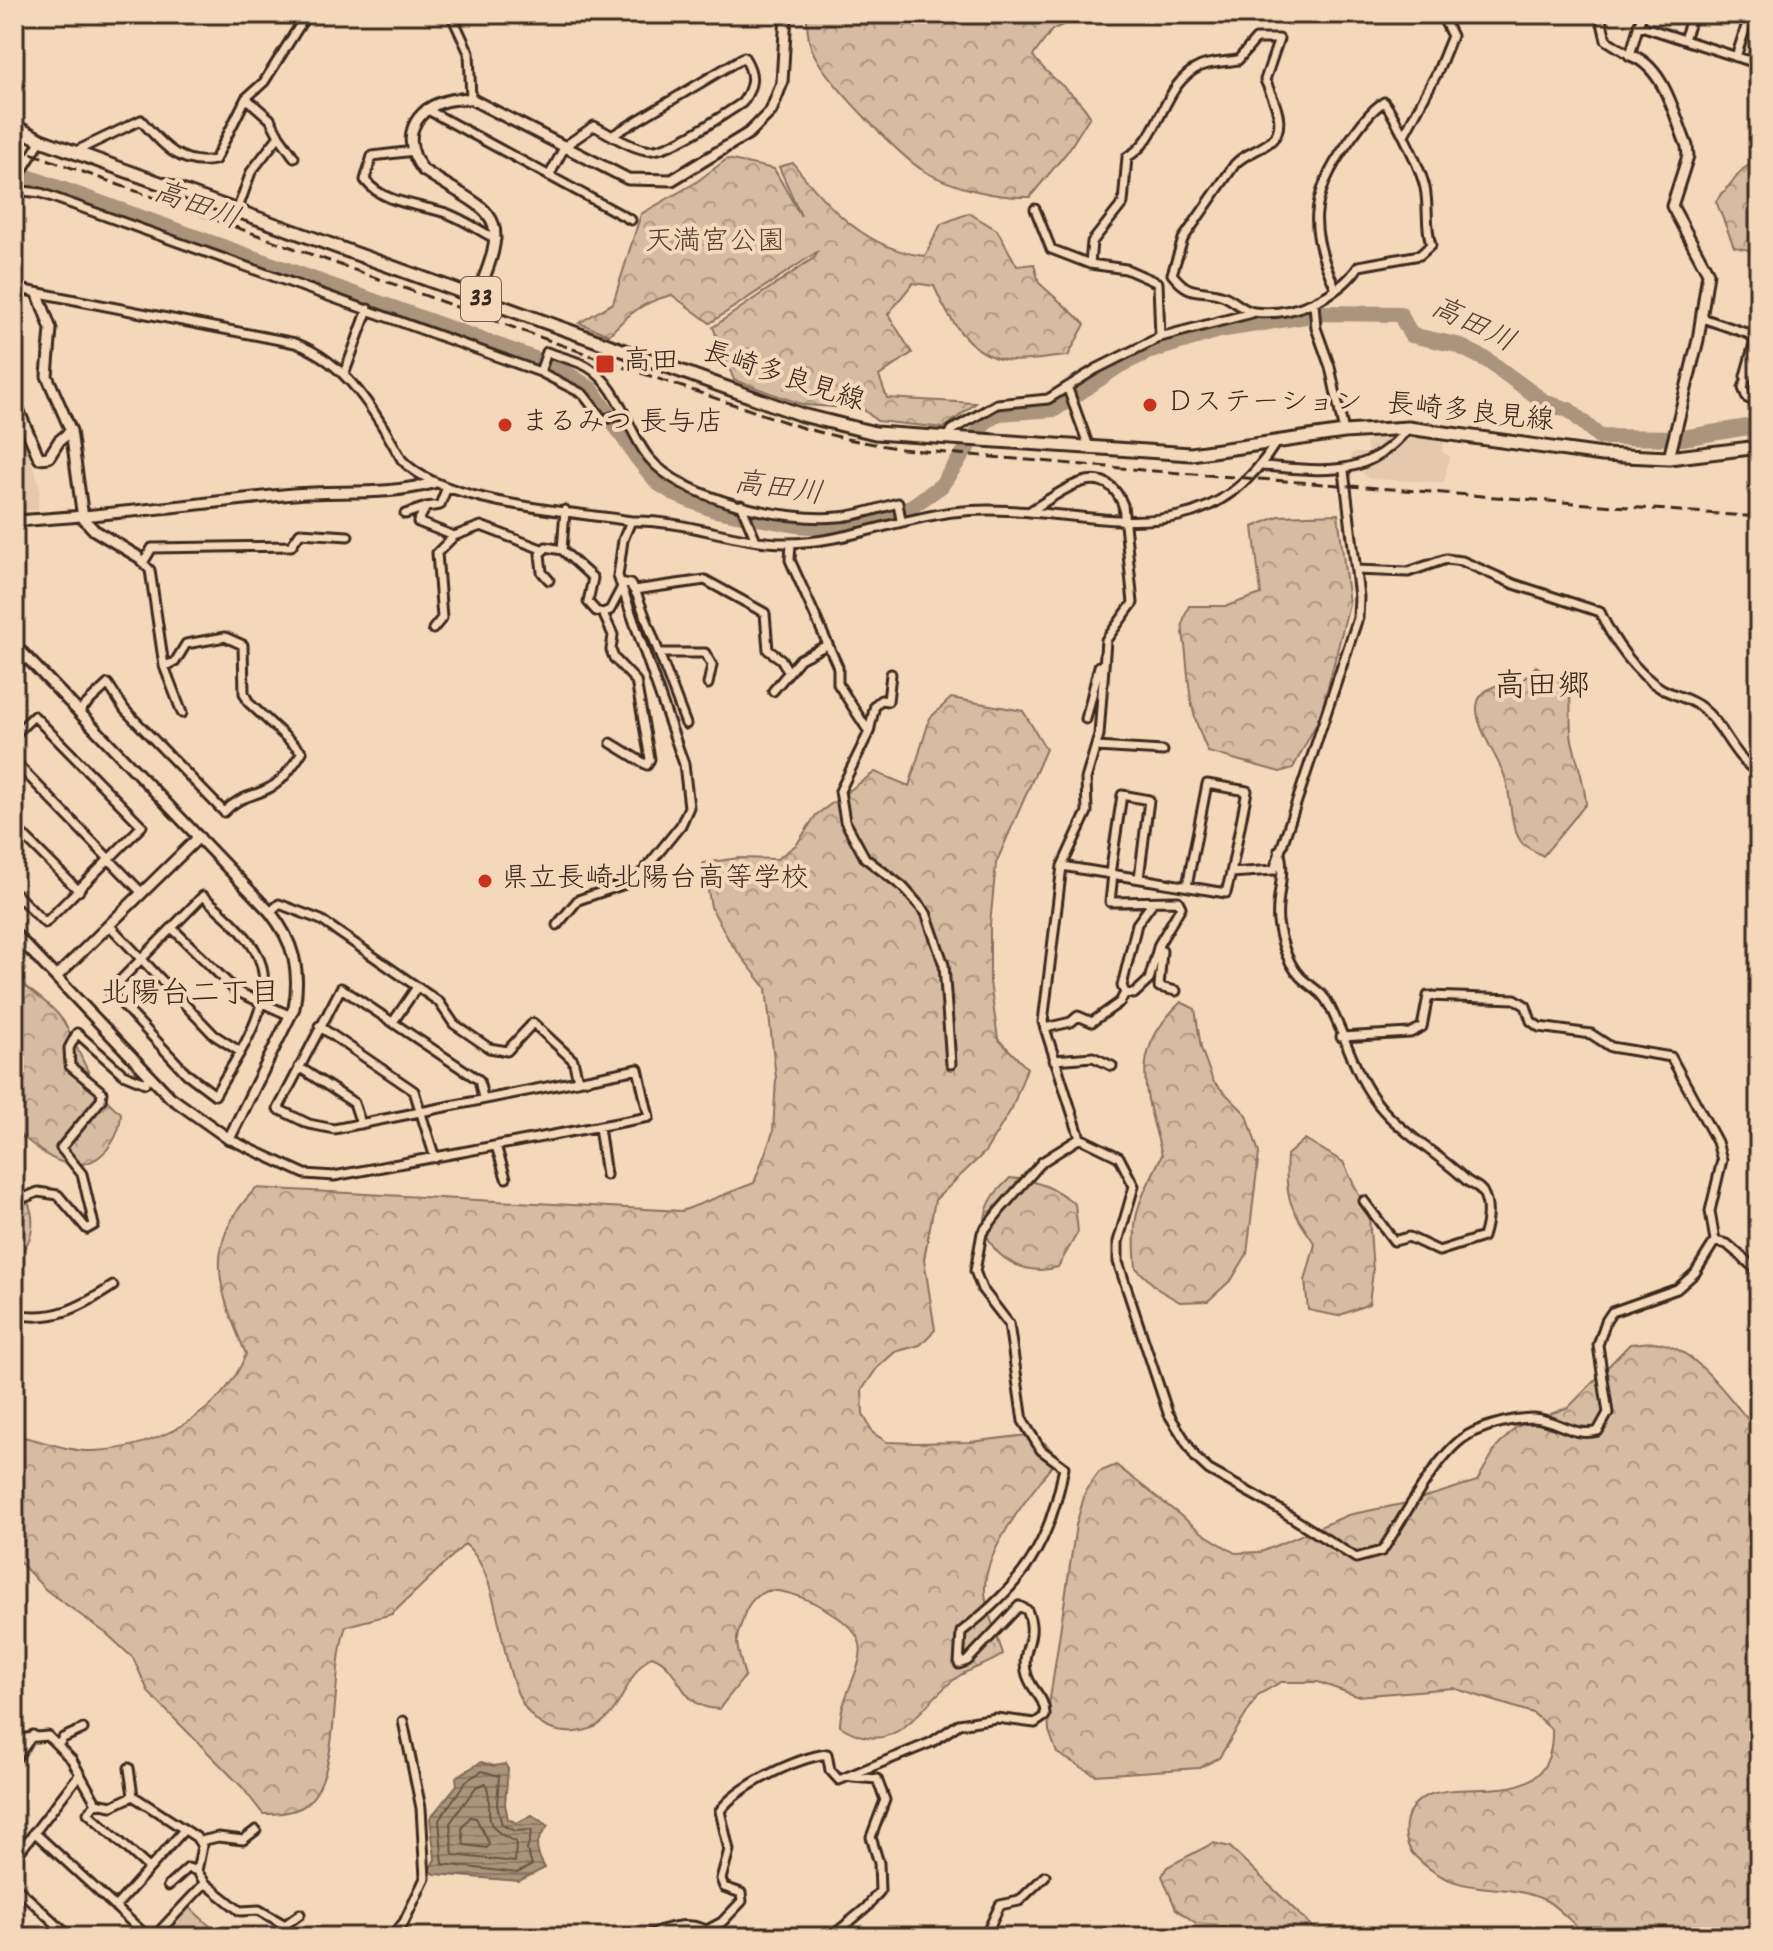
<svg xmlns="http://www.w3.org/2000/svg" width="1773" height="1951" font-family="Dekko,'Klee One',sans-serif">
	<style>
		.built { fill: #e4c9ad }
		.forest { fill: url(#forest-crowns); stroke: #887360; stroke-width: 2 }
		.water { fill: url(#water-rules); stroke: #7e6a56; stroke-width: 2 }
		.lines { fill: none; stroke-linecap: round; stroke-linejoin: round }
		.shore { stroke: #675444; stroke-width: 2 }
		.river { stroke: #aa947c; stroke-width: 16 }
		.minor-casing { stroke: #3b2a1e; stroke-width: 13 }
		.tertiary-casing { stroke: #3b2a1e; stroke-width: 15 }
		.primary-casing { stroke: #3b2a1e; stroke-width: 17 }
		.minor { stroke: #f4d8ba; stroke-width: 7 }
		.tertiary { stroke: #f4d8ba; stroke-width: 9 }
		.primary { stroke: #f4d8ba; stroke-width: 11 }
		.rail { stroke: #3b2a1e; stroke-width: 3; stroke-dasharray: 12 6; stroke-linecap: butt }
		.poi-dot { fill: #c8321e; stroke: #f4d8ba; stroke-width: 3 }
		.labels { text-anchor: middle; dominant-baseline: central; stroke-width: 8; stroke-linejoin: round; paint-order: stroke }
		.shield { fill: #f4d8ba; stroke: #725e4d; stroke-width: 2 }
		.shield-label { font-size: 26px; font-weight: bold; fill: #3b2a1e }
		.park-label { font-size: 28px; fill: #524032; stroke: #f4d8ba }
		.poi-label { font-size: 28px; fill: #3b2a1e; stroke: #f4d8ba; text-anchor: start }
		.street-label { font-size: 28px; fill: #3b2a1e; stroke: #f4d8ba }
		.water-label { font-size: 30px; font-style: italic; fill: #574436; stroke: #f4d8ba }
		.neighbourhood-label { font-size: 30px; fill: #3b2a1e; stroke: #f4d8ba }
		.quarter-label { font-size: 32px; fill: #3b2a1e; stroke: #f4d8ba }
	</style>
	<defs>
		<pattern id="forest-crowns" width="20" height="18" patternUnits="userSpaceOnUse" patternTransform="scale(2)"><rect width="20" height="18" fill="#d6bca1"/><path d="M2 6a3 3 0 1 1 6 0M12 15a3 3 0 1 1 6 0" fill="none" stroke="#af9983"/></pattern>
		<pattern id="water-rules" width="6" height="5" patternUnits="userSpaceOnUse" patternTransform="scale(2)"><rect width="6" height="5" fill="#aa947c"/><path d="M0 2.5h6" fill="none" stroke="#8c7965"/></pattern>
	</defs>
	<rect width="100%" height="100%" fill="#f4d8ba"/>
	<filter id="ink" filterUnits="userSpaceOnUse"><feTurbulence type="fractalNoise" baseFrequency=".0125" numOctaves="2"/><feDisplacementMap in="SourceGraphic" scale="16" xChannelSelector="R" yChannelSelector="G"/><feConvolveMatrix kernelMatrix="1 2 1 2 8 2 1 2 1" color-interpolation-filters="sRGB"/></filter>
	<g filter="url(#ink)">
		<path class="built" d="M14,408L40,487L38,510L14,511Z
			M1391,436L1445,439L1442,452L1450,456L1444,482L1369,479L1351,460V453H1368L1366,441Z"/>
		<path class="forest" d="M807,14H1085L1052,30L1033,56C1050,80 1075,91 1090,116L1068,151L1030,197C997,198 953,188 924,171C899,156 833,86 818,61C808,46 807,31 807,14Z
			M727,159L774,169L801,216L779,167L793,163C827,207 867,250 925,256L941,224L969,213L997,230L1017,266L1034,264L1039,283L1085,324L1068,356C1049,357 1024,363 1005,360C968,354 947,316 934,286L913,283L888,314L912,353L879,376L887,398L976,403L944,428L877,421L863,409L804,405L734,380L713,327L815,257L817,252L710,323L672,295C643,302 629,313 609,335L579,323L613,303L641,214L695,183Z
			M1759,159V252L1734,247L1716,201L1743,169Z
			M1338,514L1349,604L1321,715L1293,768L1280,772L1208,752C1190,712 1190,697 1186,654C1184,630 1178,629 1189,606H1227L1261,594L1253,527L1279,516Z
			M1536,666L1569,687C1572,705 1569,724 1572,740C1577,764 1584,778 1586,804L1543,856C1537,852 1526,848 1522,843C1507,823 1513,793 1503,772C1484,731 1447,686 1522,681Z
			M951,698L1023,711L1046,749L996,863L990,925V982L998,1039L1027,1068L1012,1108L985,1152L935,1200L924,1259L935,1330L920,1345L895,1352L877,1368L862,1390L863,1414L873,1433L887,1442L914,1443L970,1442L1028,1435L1045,1443L1058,1458C1034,1490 986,1546 985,1587C984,1608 997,1634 1003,1654C989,1665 973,1667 959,1676C918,1704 898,1763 840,1726C840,1696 865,1666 860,1644C855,1619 792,1587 768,1591C753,1594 745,1609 742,1622C740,1628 737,1634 737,1640C737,1651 742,1665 745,1676L719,1709C676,1708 684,1668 652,1656C627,1672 625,1705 601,1723C593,1730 577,1733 566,1732C489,1728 515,1587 465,1544L392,1614L346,1626C330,1672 342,1766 310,1801C299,1813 278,1814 263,1814L242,1787L149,1693L133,1658L107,1634L46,1590L14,1556V1435C38,1439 69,1452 93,1451C155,1449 223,1414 246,1354C218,1289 201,1245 256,1188L682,1211L754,1183L773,1132L776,1078L766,988L730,942L711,907L703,863L739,858L777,859L797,844L816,815L875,772L909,786L930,718Z
			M14,978C30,991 55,1006 65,1024C83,1056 91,1091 121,1113C120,1140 100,1168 70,1164C50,1162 31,1143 16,1131Z
			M1181,1002L1195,1009L1201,1048L1213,1081L1247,1115L1259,1153L1247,1254L1232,1279L1208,1301L1180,1302L1159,1290L1136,1268C1131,1209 1138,1206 1162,1155C1146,1092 1127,1053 1181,1002Z
			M1305,1139L1343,1162L1369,1216L1373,1271L1369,1304L1338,1316L1308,1310L1305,1281L1315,1244C1291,1209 1284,1199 1287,1155Z
			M1010,1178C1038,1181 1054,1187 1075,1204L1078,1232L1058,1267C1016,1281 965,1241 993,1197C997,1190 1005,1184 1010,1178Z
			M14,1183C37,1205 40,1238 14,1259Z
			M1653,1342C1698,1346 1730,1402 1759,1432V1933L1756,1937C1715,1937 1675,1937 1635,1937C1622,1937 1605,1940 1592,1937C1580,1934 1560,1907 1545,1900C1499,1879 1459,1901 1416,1857C1407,1849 1404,1835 1406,1824C1417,1751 1555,1835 1552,1730L1533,1713L1453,1688L1357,1696L1318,1682H1281L1258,1695L1219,1758L1199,1768L1095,1775L1057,1753L1049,1731L1048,1712L1076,1525L1086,1490L1099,1472L1116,1465L1204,1534L1235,1553L1261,1552L1348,1515L1407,1503L1477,1481L1496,1448L1516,1427L1569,1407L1630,1344Z
			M1213,1843L1230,1847L1323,1937H1240L1218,1925L1196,1923L1176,1909L1162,1876L1167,1867Z
			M189,1907L222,1937H161Z"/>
		<path class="water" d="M481,1762L494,1766L505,1764L508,1769L505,1804L508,1819L517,1823L532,1815L548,1826C534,1844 534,1849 545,1868L519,1881L435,1874L429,1871L435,1859L430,1818L457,1785L456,1777Z"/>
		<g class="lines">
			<path class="shore" d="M482,1771L499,1776L497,1805L502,1825L515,1831L532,1830L527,1850L532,1865L517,1873L443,1864L439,1820L466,1781Z
				M486,1783C496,1814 475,1824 516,1842L515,1862L453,1855L450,1823L476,1787Z
				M470,1817L476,1818L489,1843L487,1848L464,1845L462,1828Z"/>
			<path class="river" d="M14,172L557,367L591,389L638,459L658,483L677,495L715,510L796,525L834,528L911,507L941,486L985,422L999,413L1055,409L1120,365L1147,352L1219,330L1325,313L1400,314L1411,335L1457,345L1487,360L1546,403L1569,410L1600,437L1683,438L1759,425"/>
			<g class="minor-casing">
				<path id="minor" d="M451,14L469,53L471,99
					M1548,14L1551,17L1572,14
					M1600,14L1606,40L1630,55L1642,14
					M1638,25L1759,64
					M14,27L16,14
					M1684,39L1693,14
					M1736,57L1750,14
					M14,106V126
					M426,109L631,220
					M1404,135L1437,73L1452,36L1441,14
					M279,136L294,157
					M414,151L372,156L365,180C383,204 419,204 446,213C463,219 480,231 496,239
					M74,152L141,120C161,143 180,167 215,160L246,98L264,82L307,14
					M549,176L565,146L594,126C610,134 629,147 646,150C669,154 721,116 742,103C754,86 755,74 744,57L613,135
					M14,184L41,140
					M14,190L41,193L540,372L583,394L603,420L624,413
					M1035,209L1051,249L1090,264L1126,269L1158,283L1160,337
					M237,211L251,172L279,136L270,119L246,98
					M1090,264L1092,242L1123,203L1127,157C1162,139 1162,82 1201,66C1212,62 1226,62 1238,60L1256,39H1279L1265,80C1272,97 1288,124 1272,140C1262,150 1245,153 1235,164L1183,239L1172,274C1190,297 1198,288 1221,295C1233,298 1242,311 1254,312C1292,317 1338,297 1359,266L1420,255L1431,245C1425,225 1429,208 1425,188C1421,169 1396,118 1384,102C1369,111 1357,130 1347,144C1309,197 1308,231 1336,289
					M14,288L295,343C348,363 375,412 402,460C442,504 570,511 631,521C684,519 734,543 786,543C844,543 896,519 953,512C1072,497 1195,572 1275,444
					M1314,303L1316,328L1330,367L1344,432
					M1702,318L1749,334L1755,340L1745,376
					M1759,348L1743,388L1747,398L1759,403
					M345,372L368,309
					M540,372L547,352C560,357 576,360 588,367C620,386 627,431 649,458C684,500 786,522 838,517C858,516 879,508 898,503L901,520
					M1068,389L1089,447
					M947,439L952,430L997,404L1048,399L1096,369L1160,337L1252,313
					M1262,466C1321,470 1366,481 1408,428
					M447,487L440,505L426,507L418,522L454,536L481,526L544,550
					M741,505L755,538
					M565,510L562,550L593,578L588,602L596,611L603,613L610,610L622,587
					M1030,511C1061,493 1103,455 1123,505L1133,603L1106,640L1099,735L1086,779L1087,812L1062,866L1043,1022L1080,1138L1119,1157L1134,1186L1118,1242V1262L1168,1413L1196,1458L1209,1470L1277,1508L1356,1558L1382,1551C1402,1521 1434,1460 1462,1439C1477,1427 1513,1418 1533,1418C1557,1419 1573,1438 1598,1431L1608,1413L1598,1345L1606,1321L1612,1312L1677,1289L1695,1273L1715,1241L1710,1211L1722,1160L1717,1142L1671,1057L1611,1047L1591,1034L1539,1027L1531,1021L1526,1006L1515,999L1428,996L1422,1027L1410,1033L1341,1037
					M405,514L423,508
					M791,543L790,560L838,667V684L869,732L840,791L845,821L865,858L903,887L926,913L944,965L951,1064
					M140,560L150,570L164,666L182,713
					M143,563L152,548L291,546L300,533L348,536
					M1356,570L1408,572L1446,559L1462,561L1514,584L1600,612C1612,639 1636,674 1662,689C1675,696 1690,698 1702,708C1725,726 1732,757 1759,773
					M549,580L542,572L540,554L546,547L562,550
					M620,582L630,584L637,595L686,724
					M634,590L705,580L765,613L768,650L781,659L788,671
					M603,613L613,635L611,650L614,658L636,681L650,759L647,765L611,743
					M433,629L442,618L437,553L454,536
					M660,653H705L712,665L708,684
					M773,691L800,659L825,646
					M80,710L108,684L125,710L224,812C242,794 252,798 271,787C283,781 295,763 302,752L249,703L244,693L243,645L225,637L186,644L175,662L164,666
					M1086,719L1099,666H1104
					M869,732L875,705L881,700L888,701L891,674
					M14,735L34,716L142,826L45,923L14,892
					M1096,747L1163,751
					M14,761L142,893
					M14,826L79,891
					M1279,850C1287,875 1275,897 1278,922C1281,943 1289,969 1306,982C1316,990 1324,994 1330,1007C1348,1042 1356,1080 1383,1110C1407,1137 1440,1155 1466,1180C1473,1186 1481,1186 1484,1195C1490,1208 1487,1224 1483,1237L1439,1251L1409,1237L1394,1241L1364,1201
					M1062,866L1226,893L1231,873L1274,870L1358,618L1359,597L1344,471
					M1110,874L1122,795L1149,800L1139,878
					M1113,874L1110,902L1178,901L1181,907L1159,944L1149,980L1134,994L1125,993L1122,986L1137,924L1153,902
					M1187,886L1207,784L1247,791L1231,873
					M203,896C221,912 243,930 255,950C283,997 237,1055 215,1095L187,1074L110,991Z
					M270,912L279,904L321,920L439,1002L454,1024L489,1048L507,1051L533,1023L573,1060L578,1080
					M109,925L214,1035L239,1051
					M557,925L578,900L625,884L643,872L681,825L689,807L684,764L618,576L623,540L631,521
					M172,928L236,991L291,1016
					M1162,951L1159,987L1176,991
					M393,1022L417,987
					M319,1026L414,1091L435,1158
					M1045,1028L1071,1022L1078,1016L1092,1022L1120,1002L1125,993
					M1054,1060L1093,1057L1112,1066
					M299,1067L354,1103L361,1124
					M599,1127L606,1175
					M229,1139L305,1174L334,1176L649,1117L638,1069L334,1129L309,1124L278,1109L341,988L479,1080L483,1098
					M496,1146L506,1178
					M14,1202L38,1192L58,1195L87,1229L94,1225L82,1174L61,1148L101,1100L102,1092L70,1066L69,1048L77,1033L123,1074L145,1083L149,1076
					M1715,1241L1727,1244L1759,1272
					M14,1314C54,1322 81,1307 113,1286
					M14,1739L48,1736L72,1760L96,1803L112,1806L133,1796L196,1837L202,1846L197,1871L205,1883L240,1911L259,1910L285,1925L288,1937
					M59,1744L63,1738L83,1729
					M14,1761L33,1735
					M129,1768L133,1796
					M96,1803L88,1813L149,1868
					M34,1832L148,1937
					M201,1841L218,1837L243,1840L256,1830
					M14,1859L79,1775
					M14,1885L70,1937
					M168,1886L188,1868L197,1871
					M115,1907L184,1830
					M285,1925L300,1914
					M707,1930L722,1922L742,1901L741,1893L724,1887L721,1879L729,1850L720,1811C737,1786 797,1758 827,1754L830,1770L839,1780L932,1742L959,1724L996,1718L1035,1723L1045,1716C1046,1696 1029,1690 1026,1671C1021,1647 1039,1638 1027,1610L1019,1606L967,1661L959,1664L961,1632C1023,1584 1050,1545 1064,1467L1041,1450L1023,1421L1009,1324L982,1289L975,1271L982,1233L1000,1210L1042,1162L1080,1138
					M1464,1934L1471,1937
					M154,1937L205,1883
					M392,1937L404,1922L425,1878L421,1808L403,1721
					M644,1937C669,1926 693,1918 717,1937
					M831,1937L866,1908L880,1891L879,1863L871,1837L885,1800L877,1779L852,1777
					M985,1937L1000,1905L1019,1901L1045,1876"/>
			</g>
			<g class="tertiary-casing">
				<path id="tertiary" d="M1630,55C1664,66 1674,115 1687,146L1688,156L1672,206L1708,273L1698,340L1669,458
					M38,294L51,329L47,376L71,431L83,518L94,530L137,556
					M476,297C515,209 492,215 423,170C392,129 427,95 471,99L628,179L672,180L749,133L771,111L782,83L786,14
					M14,400L39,458L49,457L59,441L71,431
					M14,521C108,516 200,503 293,494C341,490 386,496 433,483
					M14,644L270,912C294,942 301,971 294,1008L229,1139L170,1097L14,933
					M14,668L25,657
					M57,976L199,837"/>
			</g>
			<g class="primary-casing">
				<path id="primary" d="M14,126L41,140L802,415L875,433L1191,454L1344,432L1408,428L1602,455L1669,458L1759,447"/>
			</g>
			<use href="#minor" class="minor"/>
			<use href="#tertiary" class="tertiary"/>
			<use href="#primary" class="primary"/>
			<path class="rail" d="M14,147L606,361L803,428L847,439L901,449L1154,471L1759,517"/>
		</g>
	</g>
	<g class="poi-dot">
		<rect x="595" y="354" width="20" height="20" rx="4"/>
		<circle cx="1150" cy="405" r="8"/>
		<circle cx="505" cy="425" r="8"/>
		<circle cx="485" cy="881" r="8"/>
	</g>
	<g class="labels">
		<rect class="shield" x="461" y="277" width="40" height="44" rx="6"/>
		<g class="shield-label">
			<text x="481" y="299">33</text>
		</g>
		<g class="park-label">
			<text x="715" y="244">天満宮公園</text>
		</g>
		<g class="poi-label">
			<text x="623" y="364">高田</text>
			<text x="1166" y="405">Ｄステーション</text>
			<text x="521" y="425">まるみつ 長与店</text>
			<text x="501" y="881">県立長崎北陽台高等学校</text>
		</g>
		<g class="street-label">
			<text transform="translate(783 379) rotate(18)">長崎多良見線</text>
			<text transform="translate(1470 415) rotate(6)">長崎多良見線</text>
		</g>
		<g class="water-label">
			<text transform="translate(196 208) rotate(20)">高田川</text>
			<text transform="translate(1472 327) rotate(26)">高田川</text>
			<text transform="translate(778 491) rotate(8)">高田川</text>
		</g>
		<g class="neighbourhood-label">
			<text x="190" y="996">北陽台二丁目</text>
		</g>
		<g class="quarter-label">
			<text x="1542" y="689">高田郷</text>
		</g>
	</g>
	<rect width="1773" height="1951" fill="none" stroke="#f4d8ba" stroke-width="48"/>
	<rect x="24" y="24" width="1725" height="1903" fill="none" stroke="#3b2a1e" stroke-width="3" filter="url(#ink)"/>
</svg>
